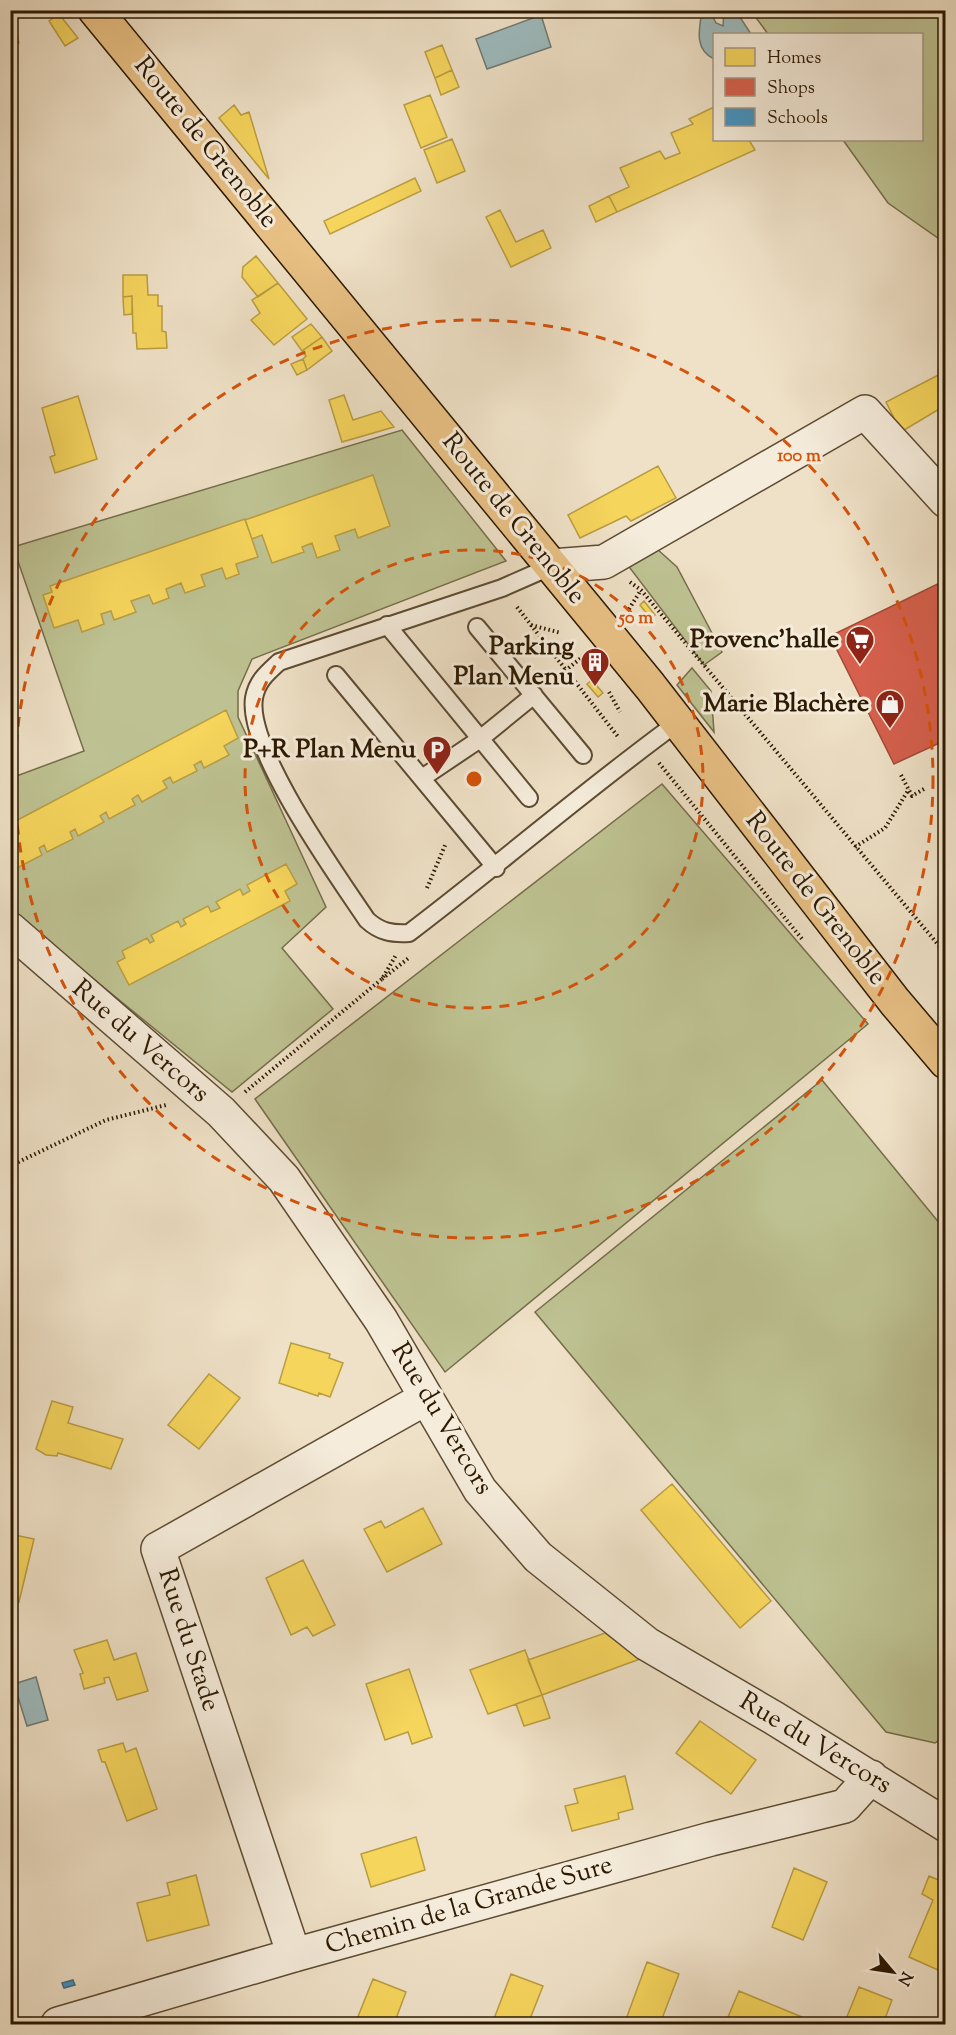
<svg xmlns="http://www.w3.org/2000/svg" width="956" height="2035" font-family="'Sorts Mill Goudy',serif">
	<style>
		.green { fill: #bec292; stroke: #756e4a; stroke-width: 1.5 }
		.water { fill: #9dbbbe; stroke: #707a72; stroke-width: 1.5 }
		.homes { fill: #f6d55c; stroke: #b99d41; stroke-width: 1.5 }
		.shops { fill: #d6604d; stroke: #a34b36; stroke-width: 1.5 }
		.schools { fill: #4393c3; stroke: #3c6e89; stroke-width: 1.5 }
		.lines { fill: none; stroke-linecap: round; stroke-linejoin: round }
		.lane-casing { stroke: #5d4b32; stroke-width: 20 }
		.street-casing { stroke: #5d4b32; stroke-width: 36 }
		.primary-casing { stroke: #2c1901; stroke-width: 36 }
		.path { stroke: #2c1901; stroke-width: 4; stroke-dasharray: 1.5 3; stroke-linecap: butt }
		.lane { stroke: #f5ecdb; stroke-width: 16 }
		.street { stroke: #f5ecdb; stroke-width: 33 }
		.primary { stroke: #e8c084; stroke-width: 33 }
		.ring { fill: none; stroke: #d5530b; stroke-width: 3; stroke-dasharray: 10 8 }
		.labels { text-anchor: middle; dominant-baseline: central; stroke-width: 6; stroke-linejoin: round; paint-order: stroke }
		.street-label { font-size: 26px; fill: #2c1901; stroke: #f5ecdb }
		.poi-label { font-size: 26px; font-weight: bold; fill: #2c1901; stroke: #f5ecdb; text-anchor: end }
		.centre { fill: #d5530b; stroke: #f5ecdb; stroke-width: 3 }
		.ring-label { font-size: 18px; text-anchor: middle; font-weight: bold; fill: #d5530b; stroke: #f5ecdb; stroke-width: 6; stroke-linejoin: round; paint-order: stroke }
	</style>
	<rect width="100%" height="100%" fill="#efe1c7"/>
	<filter id="stains"><feTurbulence type="fractalNoise" baseFrequency=".00333" numOctaves="4"/><feColorMatrix values="0 0 0 0 .2 0 0 0 0 .09 0 0 0 0 .02 0 0 0 .5 -.17"/></filter>
	<radialGradient id="worn" r=".72"><stop offset=".6" stop-color="#630" stop-opacity="0"/><stop offset="1" stop-color="#630" stop-opacity=".3"/></radialGradient>
	<path class="green" d="M751,11H945V243L888,203L843,140H922V34H768Z
		M402,430L506,561L252,659L238,691V717L326,907L282,948L333,1009L232,1092L21,920L11,906V778L84,751L13,547Z
		M647,540L677,567L722,652L704,665L620,555Z
		M692,668L711,691L714,732L677,685Z
		M662,784L868,1024L445,1372L255,1099Z
		M822,1080L945,1230L946,1735L935,1743L886,1732L535,1312Z"/>
	<path class="water" d="M702,11H710L716,23L723,26L724,11H736L751,34H714V59C694,49 699,30 702,11Z
		M541,15L551,47L487,69L476,39Z
		M36,1677L48,1720L27,1726L14,1684Z"/>
	<path class="homes" d="M10,10H24L10,18Z
		M168,10H194L173,16Z
		M59,14L78,38L65,46L49,21Z
		M13,18L19,43L10,45V19Z
		M442,45L452,70L435,78L425,52Z
		M452,70L459,87L441,95L435,78Z
		M430,95L447,137L421,148L404,105Z
		M234,105L241,115L249,112L269,179L219,118Z
		M714,107V140H749L755,150L617,212L609,196L629,187L620,168L660,151L665,159L680,153L671,133L693,124L689,119Z
		M452,139L465,171L437,183L424,150Z
		M415,178L421,191L330,234L324,221Z
		M609,196L617,212L596,222L589,206Z
		M500,210L516,242L543,230L551,248L511,267L486,217Z
		M256,256L278,283L258,297L242,277L243,267Z
		M123,275H147L148,295H158V306H162V331L166,332L167,348L137,349L136,333H133L132,296L123,297Z
		M278,283L307,319L274,345L251,320L260,313L252,300Z
		M132,296V314L124,315L123,297Z
		M311,324L322,337L302,351L292,337Z
		M322,337L332,351L307,370L303,359L306,356L302,351Z
		M303,359L307,370L297,375L291,364Z
		M946,371V405L901,432L886,402Z
		M344,395L353,420L381,411L394,427L342,442L329,400Z
		M78,396L97,459L55,473L50,457L55,455L42,408Z
		M658,466L676,498L631,521L626,516L580,538L568,515Z
		M373,475L390,526L358,538L355,529L335,536L340,550L317,558L312,543L302,547L304,552L272,563L262,535L252,539L245,520Z
		M245,519L258,557L236,564L239,574L226,579L222,568L201,575L205,586L185,593L181,583L166,589L169,598L153,604L149,595L131,601L136,612L114,620L111,611L101,614L104,624L82,632L78,620L54,628L43,595L52,592L50,586Z
		M644,601L655,615L651,619L640,605Z
		M592,680L603,693L598,697L587,684Z
		M226,710L238,738L224,746L229,755L204,768L201,761L194,765L197,771L173,783L170,777L163,781L167,788L142,802L138,795L132,799L135,805L109,819L106,812L100,816L104,822L78,836L75,829L70,832L73,839L47,852L44,845L39,848L42,855L17,868L14,862L10,864V824Z
		M286,864L297,884L285,891L290,901L129,985L117,962L125,958L122,951L147,938L150,943L154,941L151,935L178,921L181,927L186,924L183,919L208,906L211,912L220,908L216,902L240,889L243,895L250,891L247,885Z
		M291,1343L330,1354L329,1358L343,1363L330,1397L319,1393L318,1396L279,1383Z
		M209,1374L240,1398L199,1449L168,1425Z
		M52,1401L73,1407L68,1423L123,1439L111,1469L58,1453L57,1456L46,1455L36,1449Z
		M672,1484L771,1601L740,1628L641,1510Z
		M423,1508L442,1544L387,1572L364,1529L381,1521L385,1528Z
		M10,1534L34,1539L19,1602L10,1600Z
		M303,1560L335,1625L313,1636L307,1627L291,1635L266,1578Z
		M605,1633L640,1659L542,1695L528,1660Z
		M107,1640L114,1660L136,1653L148,1691L117,1700L109,1677L104,1678L105,1683L84,1689L80,1674L83,1673L74,1650Z
		M525,1650L542,1695L488,1714L470,1670Z
		M409,1669L432,1737L412,1744L408,1732L385,1740L366,1684Z
		M542,1695L550,1718L524,1726L516,1704Z
		M700,1721L756,1760L731,1794L676,1753Z
		M123,1743L126,1752L136,1748L157,1809L127,1821L105,1762H102L98,1750Z
		M625,1776L633,1809L618,1813L619,1819L572,1831L565,1806L578,1803L574,1789Z
		M416,1837L425,1870L371,1887L361,1854Z
		M794,1868L827,1882L803,1940L772,1927Z
		M196,1875L209,1925L147,1941L137,1903L170,1895L167,1883Z
		M929,1876L946,1883V1954L938,1970L909,1957L933,1900L922,1894Z
		M647,1962L679,1974L660,2024H631L625,2022Z
		M511,1974L543,1986L528,2024H492Z
		M373,1979L406,1992L394,2024H355Z
		M859,1987L892,2000L883,2024H844Z
		M739,1991L802,2017L799,2024H725Z"/>
	<path class="shops" d="M946,580V740L894,764L830,636Z"/>
	<path class="schools" d="M10,1949L17,1969L10,1971Z
		M73,1980L75,1985L64,1988L62,1983Z"/>
	<g class="lines">
		<g class="lane-casing">
			<path id="lane" d="M552,566L502,588L279,662C267,673 257,681 254,698C246,749 337,875 367,920C380,932 392,934 409,933C500,864 585,790 677,723
				M387,625L529,798
				M477,627L583,755
				M336,675L496,868
				M422,778L480,739L534,695"/>
		</g>
		<g class="street-casing">
			<path id="street" d="M552,566L604,562L865,412L946,501
				M10,929L221,1112L284,1179L381,1320L480,1490L538,1557L647,1644L774,1718L946,1825
				M294,1955L158,1549L426,1398
				M58,2024L294,1955L711,1839L845,1806L871,1777"/>
		</g>
		<g class="primary-casing">
			<path id="primary" d="M95,10L650,686L895,1002L946,1062"/>
		</g>
		<path class="path" d="M630,582L641,590L946,954
			M517,607L619,738
			M629,609L641,590
			M531,625L561,633
			M551,682L581,658
			M609,692L620,712
			M659,763L802,939
			M901,775L912,796L924,789
			M855,847L885,828L909,789
			M427,888L446,843
			M382,979L410,957
			M245,1092L382,979L396,955
			M10,1166L106,1120L166,1105"/>
		<use href="#lane" class="lane"/>
		<use href="#street" class="street"/>
		<use href="#primary" class="primary"/>
	</g>
	<g class="ring">
		<circle cx="474" cy="779" r="229"/>
		<circle cx="474" cy="779" r="459"/>
	</g>
	<defs>
		<g id="supermarket-pin" transform="scale(1.5)"><path d="M0 17L-7.5 6A9.5 9.5 0 1 1 7.5 6Z" fill="#8f2418" stroke="#f5ecdb"/><path d="M-6-5.5h2.5l.6 2H6L4.5 2H-2.5L-4.4-4H-6ZM-1.5 3.2a1.3 1.3 0 1 0 .1 0ZM3 3.2a1.3 1.3 0 1 0 .1 0Z" fill="#fff"/></g>
		<g id="building-pin" transform="scale(1.5)"><path d="M0 17L-7.5 6A9.5 9.5 0 1 1 7.5 6Z" fill="#8f2418" stroke="#f5ecdb"/><path d="M-4-6H4V6H1V3H-1V6H-4ZM-2.5-4.3h1.7v1.8h-1.7ZM.8-4.3h1.7v1.8H.8ZM-2.5-1h1.7V.8h-1.7ZM.8-1h1.7V.8H.8Z" fill="#fff"/></g>
		<g id="shop-pin" transform="scale(1.5)"><path d="M0 17L-7.5 6A9.5 9.5 0 1 1 7.5 6Z" fill="#8f2418" stroke="#f5ecdb"/><path d="M-5-2.5h2.3a2.7 3.5 0 0 1 5.4 0H5L5.5 6h-11ZM-1.5-2.5h3a1.5 2.3 0 0 0-3 0Z" fill="#fff"/></g>
		<g id="parking-pin" transform="scale(1.5)"><path d="M0 17L-7.5 6A9.5 9.5 0 1 1 7.5 6Z" fill="#8f2418" stroke="#f5ecdb"/><path d="M-3.5-5.5H1a3.5 3.5 0 0 1 0 7H-1V5.5H-3.5ZM-1-3.4V-.6H.8a1.4 1.4 0 0 0 0-2.8Z" fill="#fff"/></g>
	</defs>
	<g fill-rule="evenodd">
		<use href="#supermarket-pin" x="860" y="640"/>
		<use href="#building-pin" x="595" y="662"/>
		<use href="#shop-pin" x="890" y="704"/>
		<use href="#parking-pin" x="437" y="750"/>
	</g>
	<g class="labels">
		<g class="street-label">
			<text transform="translate(205 143) rotate(51)">Route de Grenoble</text>
			<text transform="translate(513 519) rotate(51)">Route de Grenoble</text>
			<text transform="translate(815 899) rotate(52)">Route de Grenoble</text>
			<text transform="translate(140 1042) rotate(41)">Rue du Vercors</text>
			<text transform="translate(441 1419) rotate(59)">Rue du Vercors</text>
			<text transform="translate(188 1640) rotate(72)">Rue du Stade</text>
			<text transform="translate(815 1744) rotate(31)">Rue du Vercors</text>
			<text transform="translate(469 1906) rotate(-16)">Chemin de la Grande Sure</text>
		</g>
		<g class="poi-label">
			<text x="839" y="640">Provenc'halle</text>
			<text x="574" y="647">Parking<tspan x="574" dy="30">Plan Menu</tspan></text>
			<text x="869" y="704">Marie Blachère</text>
			<text x="416" y="750">P+R Plan Menu</text>
		</g>
	</g>
	<circle cx="474" cy="779" r="9" class="centre"/>
	<g class="ring-label">
		<text x="799" y="461">100 m</text>
		<text x="636" y="623">50 m</text>
	</g>
	<rect width="956" height="2035" fill="none" stroke="#efe1c7" stroke-width="36"/>
	<rect x="12" y="12" width="932" height="2011" fill="none" stroke="#2c1901" stroke-width="3"/>
	<rect x="18" y="18" width="920" height="1999" fill="none" stroke="#2c1901" stroke-width="1.5"/>
	<rect x="713" y="33" width="210" height="108" fill="#f5ecdb" stroke="#a59884" stroke-width="1.5"/>
	<rect x="725" y="48" width="30" height="18" fill="#f6d55c" stroke="#a59884" stroke-width="1.5"/>
	<text x="767" y="63" font-size="18" fill="#2c1901">Homes</text>
	<rect x="725" y="78" width="30" height="18" fill="#d6604d" stroke="#a59884" stroke-width="1.5"/>
	<text x="767" y="93" font-size="18" fill="#2c1901">Shops</text>
	<rect x="725" y="108" width="30" height="18" fill="#4393c3" stroke="#a59884" stroke-width="1.5"/>
	<text x="767" y="123" font-size="18" fill="#2c1901">Schools</text>
	<g transform="translate(893 1972) rotate(119)" stroke="#f5ecdb" stroke-width="4.5" paint-order="stroke">
	<path d="M0-4.5L10 22L0 15L-10 22Z" fill="#2c1901"/>
	<text y="-9" font-size="16" font-weight="bold" text-anchor="middle" fill="#2c1901">N</text>
	</g>
	<rect width="100%" height="100%" filter="url(#stains)"/>
	<rect width="100%" height="100%" fill="url(#worn)"/>
</svg>
